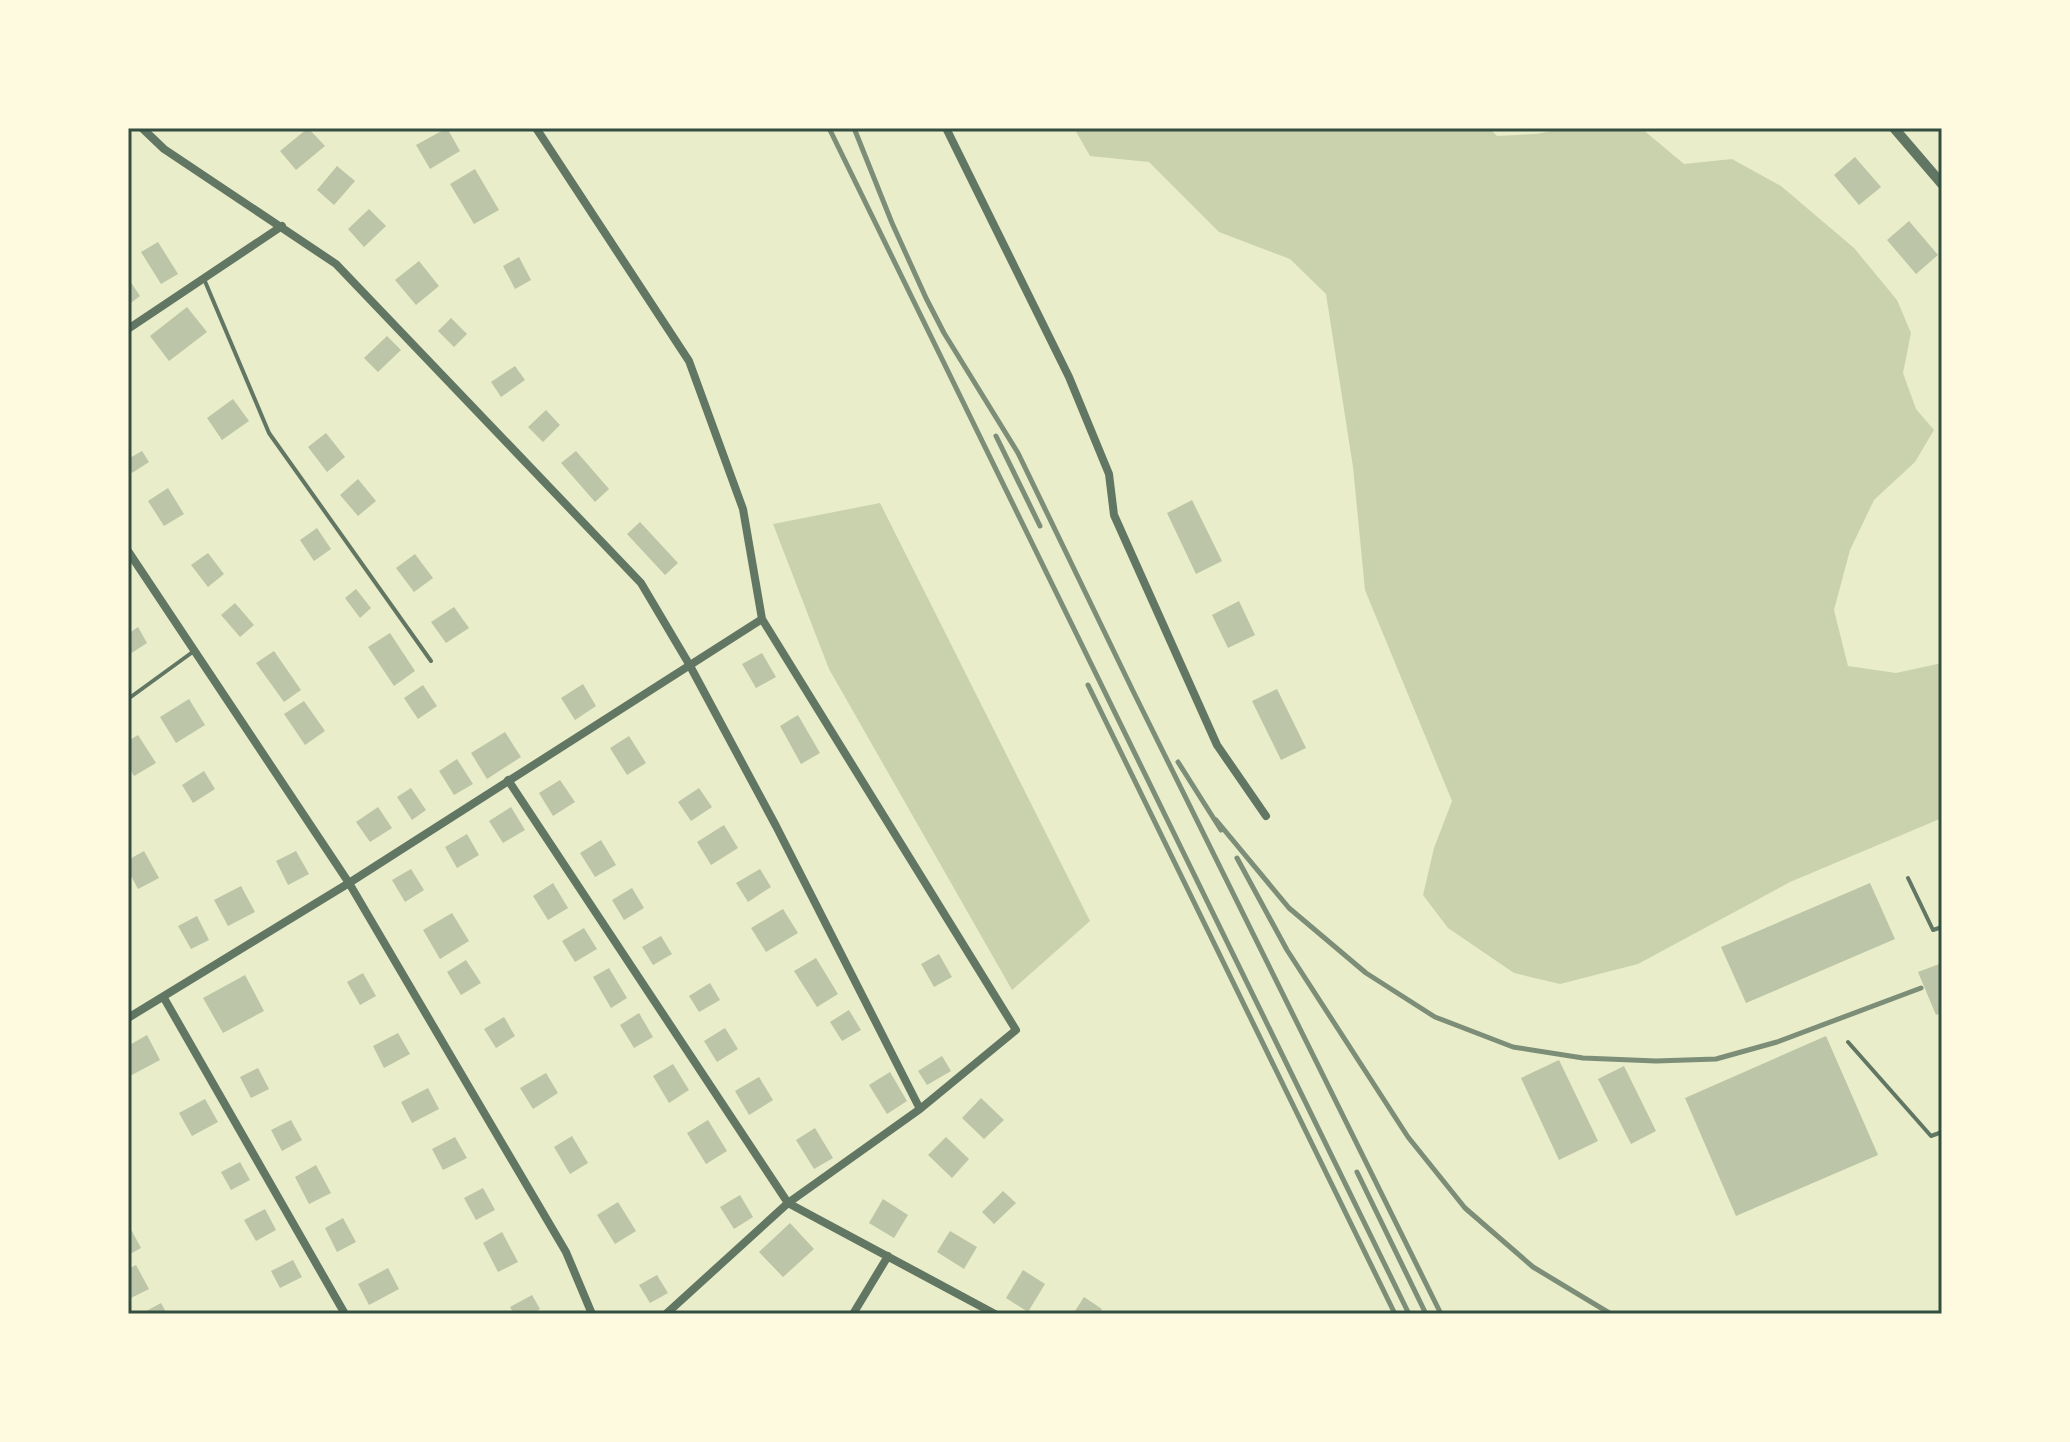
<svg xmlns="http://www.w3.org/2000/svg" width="2070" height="1442" font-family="'Fira Sans',sans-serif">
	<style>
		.green { fill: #cad2ad }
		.building { fill: #bcc5a7 }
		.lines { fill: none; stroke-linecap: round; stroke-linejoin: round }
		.service { stroke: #617663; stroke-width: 4 }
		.minor { stroke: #617663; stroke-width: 8 }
		.tertiary { stroke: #617663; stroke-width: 10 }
		.rail { stroke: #7c8e77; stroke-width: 5 }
		.neatline { fill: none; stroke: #344e41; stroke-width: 3 }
	</style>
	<rect width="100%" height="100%" fill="#e9edc9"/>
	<path class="green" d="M1074,128H1489L1497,136L1536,134L1567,128H1641L1684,164L1732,159L1781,186L1854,248L1897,300L1911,333L1903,373L1916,409L1934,430L1915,462L1874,500L1850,550L1834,610L1848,666L1896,673L1942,663V818L1790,882L1638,964L1560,984L1514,973L1448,928L1423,895L1434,848L1452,801L1365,590L1353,467L1326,294L1290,259L1219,232L1149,162L1090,156Z
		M880,503L1090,921L1012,990L829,669L773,524Z"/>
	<path class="building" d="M308,128L325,146L296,170L280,151Z
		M447,128L460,151L430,169L416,145Z
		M1855,157L1881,187L1859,205L1834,175Z
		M337,166L355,181L334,205L317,190Z
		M475,169L499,210L474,224L450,184Z
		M369,209L386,226L364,247L348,229Z
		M1909,221L1938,255L1916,274L1887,240Z
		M158,242L178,274L161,284L141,252Z
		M519,257L531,280L515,289L503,266Z
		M419,261L439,286L416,305L395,280Z
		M128,278L140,296L128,305Z
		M187,307L207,332L169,361L150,336Z
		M451,318L467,334L454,347L438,331Z
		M387,336L401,350L378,372L364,358Z
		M515,366L525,380L501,397L491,382Z
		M233,399L249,421L222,440L207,418Z
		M546,410L560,425L543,442L528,427Z
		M326,433L345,457L327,472L308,447Z
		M142,451L149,462L132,473L128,466V459Z
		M576,451L609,489L595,502L561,463Z
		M358,479L376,501L358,516L340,495Z
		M168,488L184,514L164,526L148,501Z
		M1192,500L1222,561L1196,574L1167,513Z
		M640,522L678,563L665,575L627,534Z
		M317,528L331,549L314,561L300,540Z
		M208,553L224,574L208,587L191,565Z
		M415,554L433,578L414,592L396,568Z
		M356,589L371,608L360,618L345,598Z
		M1239,601L1255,635L1228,648L1212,615Z
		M235,603L254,625L240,637L221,615Z
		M454,607L469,628L446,643L431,622Z
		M138,627L147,643L130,654L128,634Z
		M390,633L415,671L394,686L368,647Z
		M274,651L301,690L284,702L256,663Z
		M762,653L776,677L756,688L742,664Z
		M583,684L596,706L575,720L561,698Z
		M423,685L437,706L418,719L404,698Z
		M1277,689L1306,748L1281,760L1252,701Z
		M189,699L205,725L176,743L160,717Z
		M304,701L325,731L305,745L284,714Z
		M798,715L820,753L801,764L780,726Z
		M505,732L521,757L487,779L471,753Z
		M138,735L156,763L134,776L128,766V741Z
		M629,736L646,763L627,775L610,748Z
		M457,759L473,784L454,795L439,771Z
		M204,771L215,789L193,803L182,785Z
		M560,780L575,802L553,816L539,793Z
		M411,788L426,810L412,820L397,797Z
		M699,788L712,807L691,821L678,802Z
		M378,807L392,828L370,842L356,822Z
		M511,807L525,830L503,843L489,821Z
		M724,825L738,848L711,865L697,842Z
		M467,834L479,855L457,868L445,847Z
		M601,840L616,865L595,877L580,853Z
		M144,851L159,878L138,889L128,870V860Z
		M296,851L309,874L288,885L276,861Z
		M411,869L424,890L405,902L392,880Z
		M760,869L771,887L748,902L736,883Z
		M553,883L568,908L548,920L533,896Z
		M1870,883L1895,939L1746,1003L1721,947Z
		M241,886L255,912L228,926L214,900Z
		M632,888L644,908L624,920L612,900Z
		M783,909L798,933L766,952L751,928Z
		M452,913L469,941L440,959L423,930Z
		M197,916L209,940L191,949L178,926Z
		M584,928L597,949L575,962L562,941Z
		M661,936L672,954L653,965L642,947Z
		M939,954L952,977L934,987L921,964Z
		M816,958L838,994L817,1007L794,971Z
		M466,960L481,983L461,995L447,972Z
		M1942,963V1013L1936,1015L1918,972Z
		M609,968L627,998L611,1008L593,977Z
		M363,973L376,996L360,1005L347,982Z
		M245,975L264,1011L223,1033L203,998Z
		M710,983L720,1000L699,1012L689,996Z
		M849,1010L861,1030L842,1041L830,1022Z
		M639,1013L653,1037L634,1048L620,1025Z
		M504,1017L515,1036L496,1048L484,1029Z
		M725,1028L738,1049L717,1062L704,1041Z
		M398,1033L410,1054L384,1068L373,1046Z
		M147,1035L160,1060L128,1077V1046Z
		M1826,1036L1878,1155L1736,1216L1685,1098Z
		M942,1056L951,1071L927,1085L918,1071Z
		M1559,1060L1598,1141L1559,1160L1521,1078Z
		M673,1064L689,1090L669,1103L653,1076Z
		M1624,1066L1656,1131L1631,1144L1598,1079Z
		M258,1068L269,1089L251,1098L240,1077Z
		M890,1072L907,1101L887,1114L869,1085Z
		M546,1073L558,1093L533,1109L520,1088Z
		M759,1077L773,1100L749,1115L735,1091Z
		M428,1088L439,1109L412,1123L401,1102Z
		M981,1098L1004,1120L984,1139L962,1118Z
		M205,1099L218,1122L192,1136L179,1113Z
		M291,1120L302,1140L282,1151L271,1130Z
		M708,1120L727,1151L706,1164L687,1133Z
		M815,1128L833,1158L814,1169L796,1140Z
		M572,1136L588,1163L570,1174L554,1147Z
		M455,1137L467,1158L443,1170L432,1149Z
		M946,1137L969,1159L952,1178L928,1155Z
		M240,1162L250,1180L231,1190L221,1172Z
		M316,1165L331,1193L309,1204L295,1177Z
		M483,1188L495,1210L476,1220L464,1198Z
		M1003,1191L1016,1203L994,1224L982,1212Z
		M740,1195L753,1217L734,1229L720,1207Z
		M883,1199L908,1215L894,1238L869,1223Z
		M618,1202L636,1231L615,1244L597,1215Z
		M265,1209L276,1230L256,1241L244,1220Z
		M343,1218L356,1242L337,1252L325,1228Z
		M790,1223L814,1249L783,1277L759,1252Z
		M128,1224L141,1248L128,1255Z
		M950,1231L977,1247L964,1269L937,1252Z
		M502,1232L518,1262L498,1272L483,1243Z
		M293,1260L302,1277L280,1288L271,1271Z
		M136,1265L149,1289L131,1298L128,1293V1269Z
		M388,1268L399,1289L369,1305L358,1284Z
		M1023,1270L1045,1284L1028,1312L1006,1298Z
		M657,1275L668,1293L650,1303L639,1285Z
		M532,1295L540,1309L531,1314H514L510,1307Z
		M1084,1297L1102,1309L1099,1314H1073Z
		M161,1303L167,1314H141Z"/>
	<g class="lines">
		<path class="service" d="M204,279L269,433L431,661
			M128,699L194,651
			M1908,878L1933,930L1942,927
			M1848,1042L1931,1136L1942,1132"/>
		<path class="minor" d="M142,128L164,149L336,264L641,583L689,664L776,826L920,1109
			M536,128L689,361L743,509L762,619L1016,1030L920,1109L788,1203L666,1314
			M946,128L1069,377L1109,474L1114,515L1217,745L1266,816
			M128,329L282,226
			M128,551L349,883L566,1252L592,1314
			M508,780L788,1203L995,1314
			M164,998L345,1314
			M128,1018L349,883L762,619
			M853,1314L888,1256"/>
		<path class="tertiary" d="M1894,128L1942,184"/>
		<path class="rail" d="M829,128L1409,1314
			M854,128L892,223L926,298L944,333L1018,453L1133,691L1441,1314
			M996,436L1040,526
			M1088,685L1395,1314
			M1178,762L1221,830
			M1216,820L1289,908L1366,973L1435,1017L1513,1047L1583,1058L1656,1061L1716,1059L1777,1042L1921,988
			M1237,858L1287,950L1408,1137L1465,1208L1533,1267L1611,1314
			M1357,1172L1426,1314"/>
	</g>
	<rect width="2070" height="1442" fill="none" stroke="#fefae0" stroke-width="260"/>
	<rect x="130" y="130" width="1810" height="1182" class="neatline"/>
</svg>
